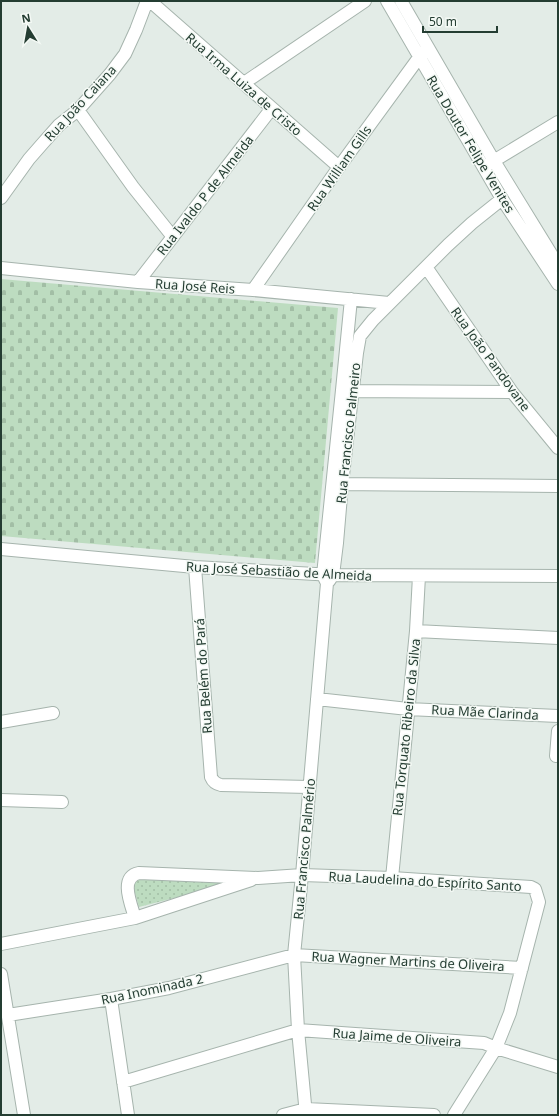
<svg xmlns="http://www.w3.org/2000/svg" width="559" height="1116" font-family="'Noto Sans',sans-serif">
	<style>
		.grass { fill: url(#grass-dots) }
		.cemetery { fill: url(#cemetery-stones) }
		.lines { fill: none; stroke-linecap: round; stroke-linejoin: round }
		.minor-casing { stroke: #a6b4ad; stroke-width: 14 }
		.minor { stroke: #fff; stroke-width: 12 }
		.labels { text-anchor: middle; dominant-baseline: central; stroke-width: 3; stroke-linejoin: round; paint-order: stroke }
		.street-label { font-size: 13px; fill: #243d32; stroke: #f4f9f5 }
	</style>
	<defs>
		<pattern id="grass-dots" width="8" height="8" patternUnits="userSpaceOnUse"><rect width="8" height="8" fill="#bddcc0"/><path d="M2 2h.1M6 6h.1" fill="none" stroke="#a2bea5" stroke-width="1.8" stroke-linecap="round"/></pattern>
		<pattern id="cemetery-stones" width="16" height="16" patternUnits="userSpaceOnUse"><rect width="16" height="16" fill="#bddcc0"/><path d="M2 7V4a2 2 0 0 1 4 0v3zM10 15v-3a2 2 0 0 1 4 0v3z" fill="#a2bea5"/></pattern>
	</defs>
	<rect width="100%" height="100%" fill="#e3ece7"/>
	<path class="grass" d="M138,877L233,883L139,907L133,886Z"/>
	<path class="cemetery" d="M1,279L338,308L315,563L1,536Z"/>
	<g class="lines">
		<g class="minor-casing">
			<path id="minor" d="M150,1L339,167
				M387,1L502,199L558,284
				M401,1L494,161L558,265
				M244,83L365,1
				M78,110L133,187L173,237
				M487,165L558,122
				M1,198L29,159L43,143L59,125L78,110L110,74L125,54L136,30L147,1
				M426,267L512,392L558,448
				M1,268L138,282L253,290L389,303
				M138,282L272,108
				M253,290L339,167L423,52
				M346,391L512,392
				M334,484L558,486
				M1,549L195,567L333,575L558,576
				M195,567L211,777C213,782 216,784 221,785L309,787
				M329,581L333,575L337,543L342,484L357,353L360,336L373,320L448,245L472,223L502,199
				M416,631L558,638
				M317,699L408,709L558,716
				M1,722L53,713
				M556,756L558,731
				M1,800L62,802
				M392,878L416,631L419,576
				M135,918C131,904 119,877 139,873L258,878L302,875L392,878L531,887L535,889L539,902L510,1013L496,1048L454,1115
				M1,944L135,918L251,880
				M1,974L24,1115
				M111,999L128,1115
				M8,1015L111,999L169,988L294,955L522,968
				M123,1082L298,1030L484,1043L496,1048L558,1067
				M283,1115L306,1109L434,1115
				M306,1115L298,1030L294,955L302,875L327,583L323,575L342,390L351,299"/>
		</g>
		<use href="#minor" class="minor"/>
	</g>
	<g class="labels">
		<g class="street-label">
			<text transform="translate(244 84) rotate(41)">Rua Irma Luiza de Cristo</text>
			<text transform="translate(80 103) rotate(-47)">Rua João Caiana</text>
			<text transform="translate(471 144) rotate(59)">Rua Doutor Felipe Venites</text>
			<text transform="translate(339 168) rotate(-55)">Rua William Gills</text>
			<text transform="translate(205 195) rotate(-52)">Rua Ivaldo P de Almeida</text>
			<text transform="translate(195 286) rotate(4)">Rua José Reis</text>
			<text transform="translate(491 359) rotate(54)">Rua João Pandovane</text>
			<text transform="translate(348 433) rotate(-84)">Rua Francisco Palmeiro</text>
			<text transform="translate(279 571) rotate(3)">Rua José Sebastião de Almeida</text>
			<text transform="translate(203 676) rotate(-94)">Rua Belém do Pará</text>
			<text transform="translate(485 712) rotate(3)">Rua Mãe Clarinda</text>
			<text transform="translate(406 727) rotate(-84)">Rua Torquato Ribeiro da Silva</text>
			<text transform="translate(304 849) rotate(-85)">Rua Francisco Palmério</text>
			<text transform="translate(425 881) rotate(3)">Rua Laudelina do Espírito Santo</text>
			<text transform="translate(408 961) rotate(3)">Rua Wagner Martins de Oliveira</text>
			<text transform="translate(152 989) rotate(-12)">Rua Inominada 2</text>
			<text transform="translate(397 1037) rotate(4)">Rua Jaime de Oliveira</text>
		</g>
	</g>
	<rect width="559" height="1116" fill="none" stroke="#243d32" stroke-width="4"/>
	<g transform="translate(28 28) rotate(349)" stroke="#f4f9f5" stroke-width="3" paint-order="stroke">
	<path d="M0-3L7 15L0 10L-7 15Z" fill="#243d32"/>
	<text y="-6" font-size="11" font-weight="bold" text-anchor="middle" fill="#243d32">N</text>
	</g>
	<path d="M423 26v6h74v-6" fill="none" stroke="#243d32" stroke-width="2"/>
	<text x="429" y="26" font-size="12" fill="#243d32" stroke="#f4f9f5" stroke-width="3" paint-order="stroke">50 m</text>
</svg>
